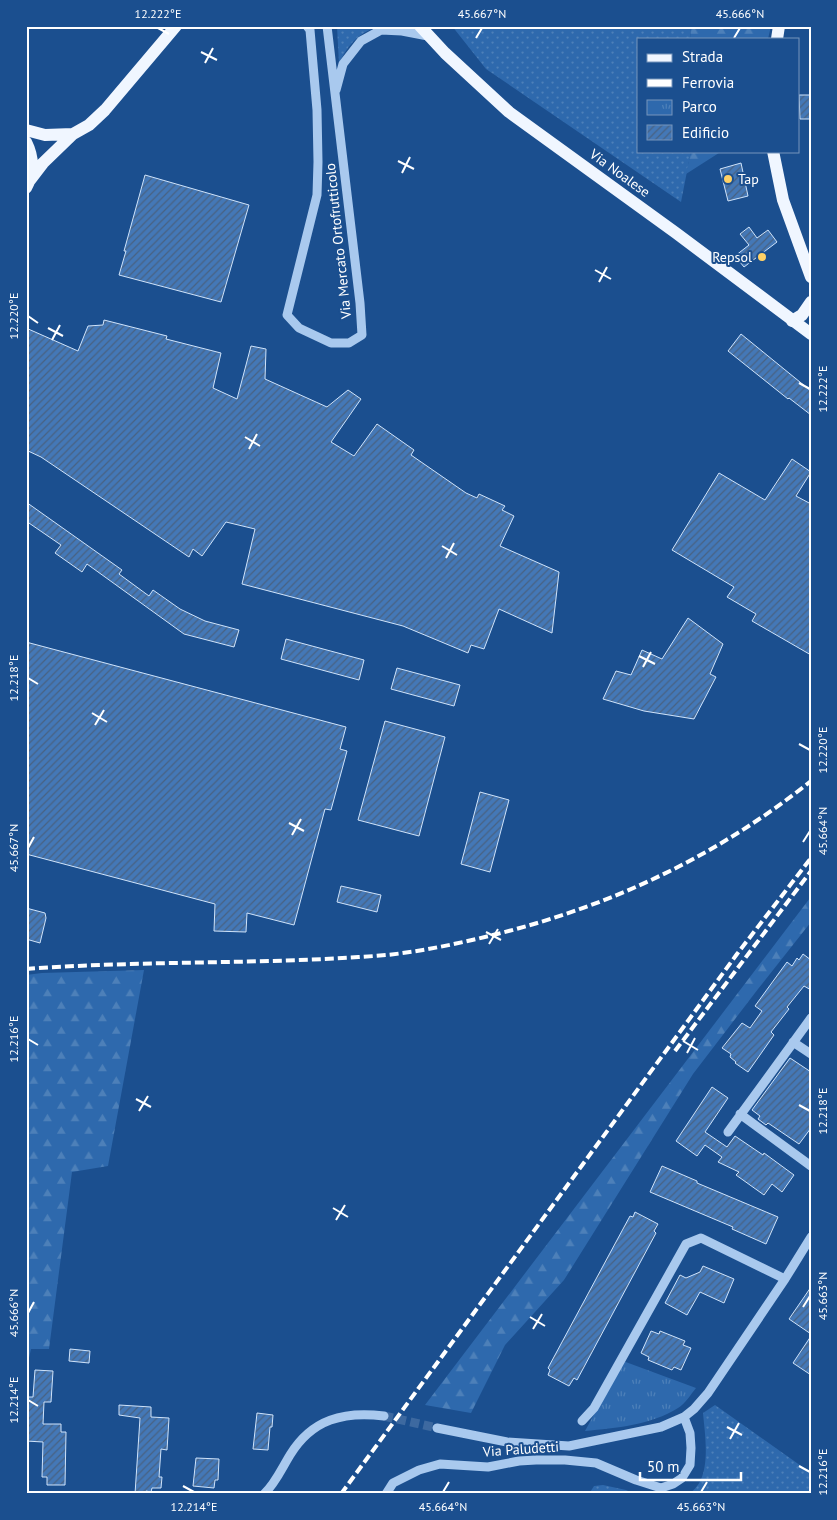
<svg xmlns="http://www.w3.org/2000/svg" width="837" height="1520" font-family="'PT Sans',sans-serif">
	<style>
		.grass { fill: url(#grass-dots) }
		.forest { fill: url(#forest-firs) }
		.park { fill: url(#park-tufts) }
		.building { fill: url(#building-hatch); stroke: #cfe3fa }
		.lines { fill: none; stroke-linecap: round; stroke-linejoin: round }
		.minor-tunnel { stroke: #3d69a0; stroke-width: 9; stroke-dasharray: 9 4.5; stroke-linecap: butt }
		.minor { stroke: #a9c9ee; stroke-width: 9 }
		.major { stroke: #f0f6ff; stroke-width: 12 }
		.rail { stroke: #fff; stroke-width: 4; stroke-dasharray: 9 4; stroke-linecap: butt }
		.ticks { fill: none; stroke: #fff; stroke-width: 2 }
		.poi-dot { fill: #ffd166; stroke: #1b4f8f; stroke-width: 2 }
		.labels { text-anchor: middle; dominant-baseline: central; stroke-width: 4; stroke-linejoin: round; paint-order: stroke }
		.street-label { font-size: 14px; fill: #fff; stroke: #1b4f8f }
		.poi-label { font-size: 14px; fill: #fff; stroke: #1b4f8f; text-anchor: start }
		.neatline { fill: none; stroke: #fff; stroke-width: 2 }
		.ticks-label { font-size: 12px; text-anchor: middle; fill: #fff }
	</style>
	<defs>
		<pattern id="grass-dots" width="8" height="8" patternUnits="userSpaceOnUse" patternTransform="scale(1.25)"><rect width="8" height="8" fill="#2e69ad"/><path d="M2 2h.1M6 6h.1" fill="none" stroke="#4d80b9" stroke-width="1.8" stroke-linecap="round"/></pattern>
		<pattern id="forest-firs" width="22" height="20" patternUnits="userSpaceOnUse" patternTransform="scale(1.25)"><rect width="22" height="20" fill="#2e69ad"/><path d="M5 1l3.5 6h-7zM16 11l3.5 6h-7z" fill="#4d80b9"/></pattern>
		<pattern id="park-tufts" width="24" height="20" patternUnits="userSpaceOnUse" patternTransform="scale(1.25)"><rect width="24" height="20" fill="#2e69ad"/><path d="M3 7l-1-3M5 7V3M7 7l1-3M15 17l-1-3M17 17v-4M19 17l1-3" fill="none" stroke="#4d80b9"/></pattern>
		<pattern id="building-hatch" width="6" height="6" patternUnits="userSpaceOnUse" patternTransform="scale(1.25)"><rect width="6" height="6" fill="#4478b7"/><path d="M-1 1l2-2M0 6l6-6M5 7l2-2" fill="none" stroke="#486282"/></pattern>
	</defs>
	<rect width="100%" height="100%" fill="#1b4f8f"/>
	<path class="grass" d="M337,26H383C362,29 347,45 339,64Z
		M452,26H690L691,39H638V151H691L681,202L486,69Z
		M715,1405L811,1473V1494H688C713,1481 705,1436 703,1413Z
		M603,1485L626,1490L634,1494H589L594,1486Z"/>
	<path class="forest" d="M690,26H771L768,39H691Z
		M691,151H722L686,174Z
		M810,898L811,922L758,989L693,1074L564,1280L505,1345L471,1413L425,1405Z
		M144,970L108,1166L72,1172L49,1349H31L26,1371V975L42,973Z"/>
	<path class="park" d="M623,1361L696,1388C691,1394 685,1404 678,1408C651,1425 616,1428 585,1431Z"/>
	<path class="building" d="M799,95H811V119H800Z
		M741,163L748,196L728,201L720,169Z
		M145,175L249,205L221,302L119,275L126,251H124Z
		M749,227L757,238L768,230L777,242L744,267L735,256L749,245L740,234Z
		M104,320L167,336L166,339L221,353L213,388L237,399L251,346L266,349L265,379L327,407L348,390L361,399L331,442L354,456L377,424L414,450L411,455L466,493L477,498L479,494L505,506L502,510L514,516L500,546L559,572L552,633L499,609L484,649L471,645L468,653L403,626L242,584L255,529L226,522L202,556L193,549L189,557L41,457L26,450V328L78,351L88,326L103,325Z
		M741,334L811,391V415L789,398L788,399L728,351Z
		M792,459L811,472L796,496L811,504V655L752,621L756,614L727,597L734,587L672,550L719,473L765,500Z
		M26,502L122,570L119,574L149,596L153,590L180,609L205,621L239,630L234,647L184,634L87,564L82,572L55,553L61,545L26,521Z
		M688,618L723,644L710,674L716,677L694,719L644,711L603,699L616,671L631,675L642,650L662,659Z
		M286,639L364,660L359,680L281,659Z
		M26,642L346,727L340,749L347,751L331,810L325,809L294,925L247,913L246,932L214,931L215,904L26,854Z
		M397,668L460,685L454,706L391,689Z
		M385,721L445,737L419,836L358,820Z
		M480,792L509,800L490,872L461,864Z
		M341,886L381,895L377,912L337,902Z
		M26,908L45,913L46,918L40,943L26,939Z
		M803,954L811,960V990L804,986L787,1007L789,1009L771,1032L774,1035L748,1072L735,1063L736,1062L730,1057L731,1054L722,1048L742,1023L750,1028L762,1011L755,1006L787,962L792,966L797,958L799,960Z
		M790,1058L811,1072V1128L799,1144L768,1123L766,1125L758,1119L760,1116L752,1110Z
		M712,1087L728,1098L705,1132L727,1147L735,1136L763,1155L764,1153L794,1175L782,1192L772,1184L764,1195L736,1175L739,1172L718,1162L722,1157L705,1145L697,1156L676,1141Z
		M662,1166L697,1181V1183L778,1217L766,1244L732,1229L733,1227L650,1192Z
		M635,1212L658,1224L654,1231L656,1233L577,1380L574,1378L569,1386L548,1375L550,1370L548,1368L630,1216L633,1217Z
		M703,1266L734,1279L724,1303L700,1292L687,1315L665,1303L680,1275L686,1278L700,1272Z
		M811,1287V1334L789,1319Z
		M651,1331L659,1334L660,1331L685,1341L683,1345L691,1348L681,1370L674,1367L672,1370L648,1360L649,1357L641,1353Z
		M811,1336V1375L793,1363Z
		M70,1349L90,1351L89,1363L69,1361Z
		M35,1370L53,1371L51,1402H44L43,1424H61V1432H66L65,1485H47V1477H42L43,1442L26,1441V1397H33Z
		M119,1405L151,1407V1417L169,1418L167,1450L161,1449L159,1477H162L161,1488H152L151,1492L146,1491L145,1494H135L140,1418L119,1415Z
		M257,1413L273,1415L272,1427H270L268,1450L253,1449Z
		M196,1458L219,1459L218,1480H215L214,1488L193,1486Z"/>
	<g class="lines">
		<path class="minor-tunnel" d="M384,1416L437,1428"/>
		<path class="minor" d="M307,26L310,30L317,110L318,162L317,195L287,315L299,328L331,343H349L362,335L360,303L327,26
			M336,90L343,64L361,41L381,30L402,31L428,36
			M793,1042L811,1054
			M740,1114L811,1166
			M728,1132L811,1018
			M582,1421L594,1408L686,1244L701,1238L785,1279
			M437,1428L507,1442L569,1446L661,1427L684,1417L694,1409L708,1393L785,1279L811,1237
			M264,1494C275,1484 282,1468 290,1455C312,1419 344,1411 384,1416
			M386,1494L393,1483L419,1470L440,1464L488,1467L519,1461L536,1460H565L596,1463L636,1480L661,1488L673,1484L682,1478L690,1465L691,1448L690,1433L684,1417"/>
		<path class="major" d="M420,26L445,53L509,112L676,233L811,334
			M777,39L779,26
			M26,130L45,135L73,134
			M26,142C34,158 34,173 26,188
			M773,151L783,200L811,277
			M30,180L43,163L73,134L89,125L105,110L176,26
			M792,321L802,315L811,302"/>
		<path class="rail" d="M26,969C146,960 267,965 387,955C424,951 461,943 497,934C613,905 717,856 811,781
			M675,1051L811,871
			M341,1494L737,954L811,858"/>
	</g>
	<path class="ticks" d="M158,28L169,34M476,38L482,28M734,38L740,28M201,52L217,60M205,63L213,48M398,161L414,169M402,173L410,157M595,270L611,279M599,282L607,267M28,316L38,323M48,328L63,336M52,340L60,325M799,383L810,389M245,437L260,446M249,449L257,434M442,546L457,555M446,558L454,543M639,656L655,664M643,667L651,652M28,678L38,684M92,713L107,722M95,725L104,710M799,744L810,750M289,823L304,831M292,835L301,819M803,842L810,831M28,848L34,837M486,932L501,940M489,944L498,929M28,1039L38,1045M683,1041L698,1050M687,1053L695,1038M136,1099L151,1107M799,1105L810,1111M139,1111L148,1096M333,1208L348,1217M336,1220L345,1205M803,1307L810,1296M28,1313L34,1302M530,1317L545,1326M533,1329L542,1314M28,1400L38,1406M727,1427L742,1435M730,1439L739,1423M799,1466L810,1472M183,1486L194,1492M443,1492L449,1482M701,1492L707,1482"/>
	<g class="poi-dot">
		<circle cx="728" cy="179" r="5"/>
		<circle cx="762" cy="257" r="5"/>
	</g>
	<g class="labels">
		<g class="street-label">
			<text transform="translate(620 173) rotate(36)">Via Noalese</text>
			<text transform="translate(338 241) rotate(-96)">Via Mercato Ortofrutticolo</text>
			<text transform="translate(521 1449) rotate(-4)">Via Paludetti</text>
		</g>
		<g class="poi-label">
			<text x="738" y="179">Tap</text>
			<text x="752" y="257" text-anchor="end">Repsol</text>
		</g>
	</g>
	<rect width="837" height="1520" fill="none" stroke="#1b4f8f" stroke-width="55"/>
	<rect x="637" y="38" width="162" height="115" fill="#1b4f8f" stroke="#7695bc"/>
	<rect x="647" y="54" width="25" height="8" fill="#f0f6ff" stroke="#7695bc"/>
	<text x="682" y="62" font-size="15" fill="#ffffff">Strada</text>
	<rect x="647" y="79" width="25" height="8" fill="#ffffff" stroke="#7695bc"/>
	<text x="682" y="88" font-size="15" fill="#ffffff">Ferrovia</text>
	<rect x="647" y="100" width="25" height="15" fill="url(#park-tufts)" stroke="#7695bc"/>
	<text x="682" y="112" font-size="15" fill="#ffffff">Parco</text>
	<rect x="647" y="125" width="25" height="15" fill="url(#building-hatch)" stroke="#7695bc"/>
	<text x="682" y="138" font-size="15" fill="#ffffff">Edificio</text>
	<path d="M640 1472v8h101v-8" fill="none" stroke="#ffffff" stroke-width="2.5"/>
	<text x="647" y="1472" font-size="15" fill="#ffffff" stroke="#1b4f8f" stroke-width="4" paint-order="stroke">50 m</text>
	<rect x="28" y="28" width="782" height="1464" class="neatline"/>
	<g class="ticks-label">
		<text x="158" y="18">12.222°E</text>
		<text x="482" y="18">45.667°N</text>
		<text x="740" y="18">45.666°N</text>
		<text transform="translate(14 316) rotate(-90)" y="4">12.220°E</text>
		<text transform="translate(823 389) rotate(-90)" y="4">12.222°E</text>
		<text transform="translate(14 678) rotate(-90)" y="4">12.218°E</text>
		<text transform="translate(823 750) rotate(-90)" y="4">12.220°E</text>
		<text transform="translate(823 831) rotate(-90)" y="4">45.664°N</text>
		<text transform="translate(14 848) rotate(-90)" y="4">45.667°N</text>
		<text transform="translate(14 1039) rotate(-90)" y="4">12.216°E</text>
		<text transform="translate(823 1111) rotate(-90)" y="4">12.218°E</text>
		<text transform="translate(823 1296) rotate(-90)" y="4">45.663°N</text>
		<text transform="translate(14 1313) rotate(-90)" y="4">45.666°N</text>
		<text transform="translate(14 1400) rotate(-90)" y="4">12.214°E</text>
		<text transform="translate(823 1472) rotate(-90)" y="4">12.216°E</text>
		<text x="194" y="1511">12.214°E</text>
		<text x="443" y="1511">45.664°N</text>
		<text x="701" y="1511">45.663°N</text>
	</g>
</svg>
